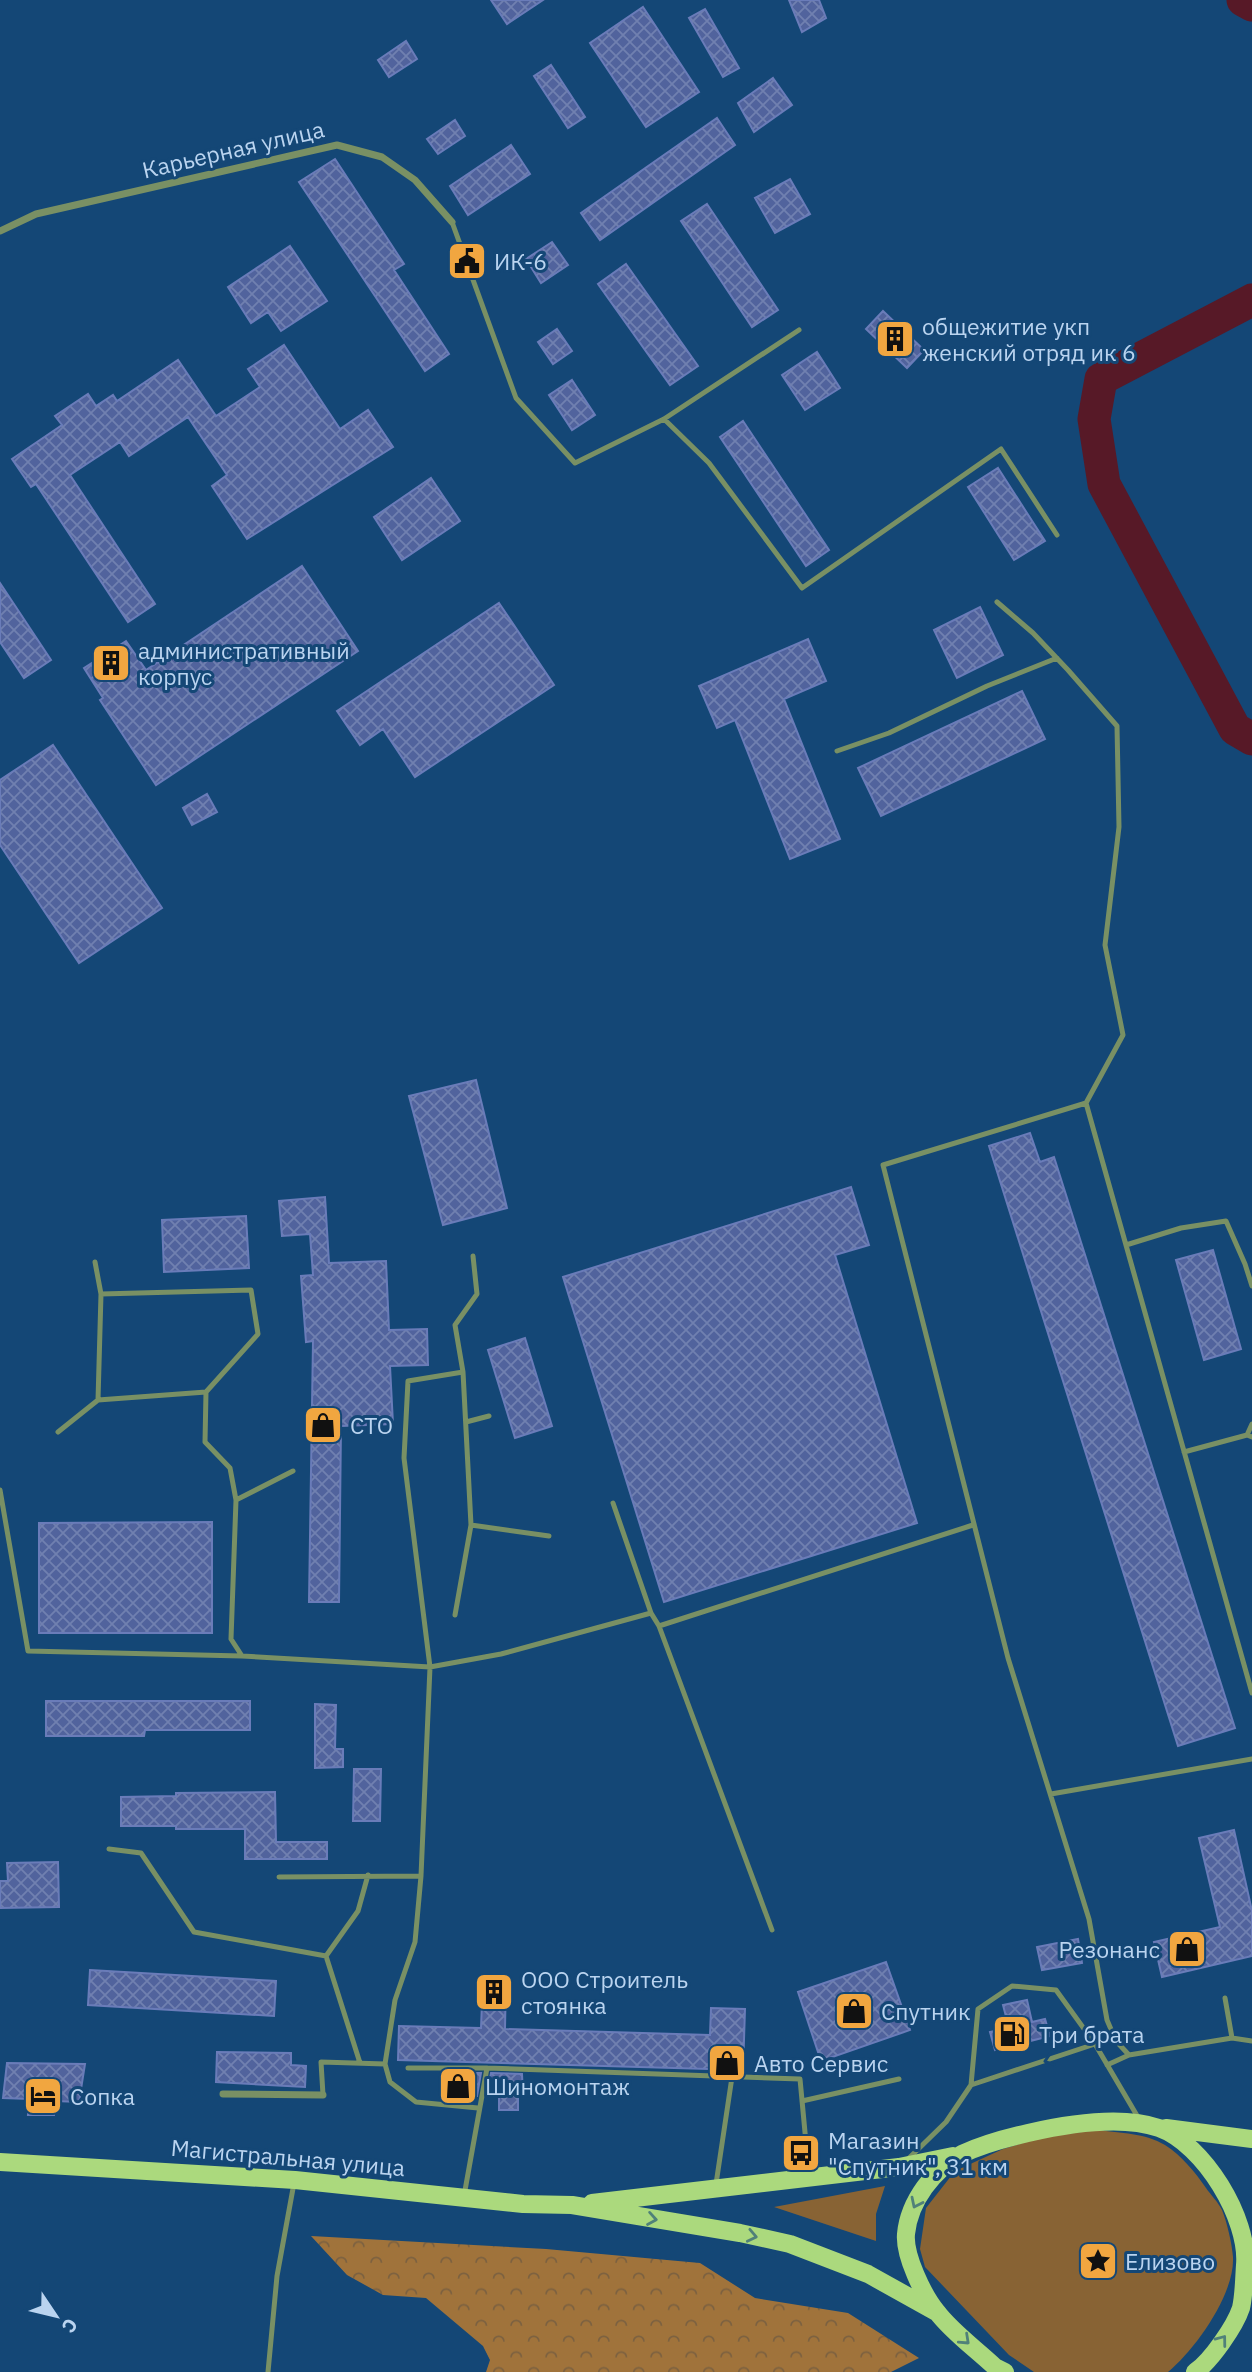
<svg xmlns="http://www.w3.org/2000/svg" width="1252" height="2372" font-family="'IBM Plex Sans',sans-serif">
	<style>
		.grass { fill: #886334 }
		.forest { fill: url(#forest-crowns) }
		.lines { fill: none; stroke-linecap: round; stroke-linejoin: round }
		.river { stroke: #571927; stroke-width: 33 }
		.building { fill: url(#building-cross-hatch); stroke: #6a7cb9; stroke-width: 2 }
		.lane { stroke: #799064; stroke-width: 5 }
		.street { stroke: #799064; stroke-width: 7 }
		.primary { stroke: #abd97d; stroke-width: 18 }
		.oneway { stroke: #144776 }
		.oneway2 { stroke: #508179 }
		.labels { text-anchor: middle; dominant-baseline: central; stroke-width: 6; stroke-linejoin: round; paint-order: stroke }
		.street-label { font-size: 23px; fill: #bad4f0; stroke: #144776 }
		.poi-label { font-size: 23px; fill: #bad4f0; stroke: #144776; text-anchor: start }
	</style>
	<defs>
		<pattern id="forest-crowns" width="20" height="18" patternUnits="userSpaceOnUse" patternTransform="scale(1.75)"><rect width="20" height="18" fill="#a0733b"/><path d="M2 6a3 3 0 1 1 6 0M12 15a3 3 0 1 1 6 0" fill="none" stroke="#7c6140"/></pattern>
		<pattern id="building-cross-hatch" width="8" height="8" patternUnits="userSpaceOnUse" patternTransform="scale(1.75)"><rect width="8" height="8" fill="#51639d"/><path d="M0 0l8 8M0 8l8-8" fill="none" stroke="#7080b0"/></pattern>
	</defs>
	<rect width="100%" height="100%" fill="#144776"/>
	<path class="grass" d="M1097,2130C1121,2133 1145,2133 1165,2145C1182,2156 1195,2172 1206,2188C1211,2195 1218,2202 1222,2210C1227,2222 1232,2244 1233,2257C1235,2294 1195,2350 1168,2372H1034L1009,2355L925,2267L920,2249L926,2208L955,2171L1003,2149L1043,2137Z
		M885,2186L876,2214V2241L774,2207Z"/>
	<path class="forest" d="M311,2236L546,2249L700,2263L755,2298L848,2313L919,2358L891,2372H486L490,2360L483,2346L426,2298L383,2295L347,2275Z"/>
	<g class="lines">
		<path class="river" d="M1243,0L1252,5
			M1252,300L1101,379L1094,419L1104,484L1235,729L1252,739"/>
	</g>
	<path class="building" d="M491,0H543L507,24Z
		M789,0H819L826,18L802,32Z
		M643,7L699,92L646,127L590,43Z
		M705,9L739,68L723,77L689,18Z
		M406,41L417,59L389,77L378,60Z
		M551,65L585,117L568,128L534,76Z
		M773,78L792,105L754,132L738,103Z
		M717,118L735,145L600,240L581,213Z
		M455,120L465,136L438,154L427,139Z
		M511,145L530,174L468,215L450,186Z
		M335,159L404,264L394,270L449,354L425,371L299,182Z
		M790,179L810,214L775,233L755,198Z
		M707,204L778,310L752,327L681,221Z
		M552,242L568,265L541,283L526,259Z
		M290,246L327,301L281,331L268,312L251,323L228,287Z
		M626,264L698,366L670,385L598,284Z
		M883,311L924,350L907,368L866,329Z
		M557,329L572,351L553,364L538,342Z
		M284,345L340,429L368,410L393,447L247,539L212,486L227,475L188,417L129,456L120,442L70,475L155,604L128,622L36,484L31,487L12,459L62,425L55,416L88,394L96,406L113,395L117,401L178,360L216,416L260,387L248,369Z
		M817,352L840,388L805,410L782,375Z
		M572,380L595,415L572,430L549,395Z
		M743,421L829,550L806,566L720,437Z
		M998,468L1045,541L1014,560L968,487Z
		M431,478L460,521L402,560L374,517Z
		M302,566L358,651L156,785L100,700L103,698L84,668L126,641L146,670Z
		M0,583L51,660L24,678L0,642Z
		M499,603L554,685L415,777L383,729L360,745L337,711Z
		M980,607L1003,655L957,678L934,630Z
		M808,639L826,681L784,699L840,839L790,859L735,720L717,728L699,686Z
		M1022,691L1045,739L881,816L858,768Z
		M53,745L162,908L79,963L0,845V780Z
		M207,794L217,812L192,825L183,808Z
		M476,1080L507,1208L443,1225L409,1096Z
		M1030,1133L1040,1162L1054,1157L1235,1728L1178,1746L989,1146Z
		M851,1187L869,1245L835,1255L917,1523L664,1602L563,1277Z
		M325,1197L329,1263L386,1261L389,1330L427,1329L428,1365L390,1366L393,1424L341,1426L339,1602H309L313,1341L306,1342L301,1276L313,1275L310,1234L282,1236L279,1201Z
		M246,1216L249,1268L164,1272L162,1220Z
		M1213,1250L1241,1349L1204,1360L1176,1260Z
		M525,1338L552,1426L515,1438L488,1350Z
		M212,1522V1633H39V1523Z
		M46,1701H250V1730H145L144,1736H46Z
		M315,1704L336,1705L335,1749H343V1767L315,1768Z
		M354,1769H381L380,1821H353Z
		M275,1792L276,1842H327V1859H245V1829H176V1826H121V1797L176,1796V1793Z
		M1234,1830L1252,1911V1956L1162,1977L1154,1942L1220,1927L1199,1838Z
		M58,1862L59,1907L0,1908V1881H8L7,1863Z
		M1078,1939L1082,1963L1042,1970L1037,1947Z
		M886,1962L910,2030L821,2061L798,1992Z
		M90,1970L276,1981L274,2016L88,2005Z
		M483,1977L506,1978L505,2029L710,2035L711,2008L745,2009L743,2070L398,2060L399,2026L481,2028Z
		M1027,2000L1032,2022L1045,2019L1050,2036L995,2050L990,2032L1009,2028L1003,2005Z
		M217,2052L291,2053V2065L306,2066L305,2087L216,2082Z
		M7,2063L85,2064L79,2102L55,2101L54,2115H28L30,2099L3,2098Z
		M441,2073H481L477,2096L442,2097Z
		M491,2073L522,2074L523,2096H518V2110H499V2096H487Z"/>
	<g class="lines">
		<path class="lane" d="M452,222L516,398L575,463L664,419L799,330
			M664,419L709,463L802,588L1001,449L1057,535
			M997,602L1033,633L1068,670L1117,726L1119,827L1105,945L1123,1035L1086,1103L1252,1693
			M837,751L889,733L987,686L1057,658
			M1086,1103L883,1165L1008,1658L1089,1919L1107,2020L1116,2041L1129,2055
			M1126,1245L1181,1228L1226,1221L1245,1264L1252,1286
			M101,1294L251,1290L258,1334L206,1392L205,1442L230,1468L236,1500
			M463,1372L455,1325L477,1294L473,1256
			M98,1400L206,1392
			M466,1422L489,1416
			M58,1432L98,1400L101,1294L95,1262
			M1247,1435L1252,1424
			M1184,1452L1247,1435L1252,1437
			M293,1471L236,1500L231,1639L242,1656L430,1667L421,1876L415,1942L395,2000L385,2064L390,2082L416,2102L478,2108
			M0,1490L28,1651L242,1656
			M471,1525L549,1536
			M651,1613L659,1626L772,1930
			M455,1615L471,1525L463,1372L408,1381L404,1458L430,1667L501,1654L651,1613L613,1503
			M659,1626L973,1525
			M1051,1794L1252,1759
			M109,1849L141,1853L194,1932L326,1956
			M279,1877L421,1876
			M1232,2038L1252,2041
			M360,2063L326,1956L358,1911L368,1875
			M1107,2065L1129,2055L1232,2038L1225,1998
			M408,2068H487L800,2079L809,2175
			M971,2085L978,2009L1012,1986L1056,1990L1095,2044
			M323,2095L321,2062L385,2064
			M802,2101L899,2079
			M907,2160L946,2122L971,2085L1095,2044L1139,2119
			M716,2184L732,2077
			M464,2196L487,2068
			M268,2372L277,2276L294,2183"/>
		<path class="street" d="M0,231L36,214L337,145L382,157L415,180L452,222
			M223,2094L323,2095"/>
		<path class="primary" d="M1166,2128L1252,2139
			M0,2162L295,2180L523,2204L572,2205L740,2233L790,2244L868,2274L936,2312
			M592,2203L899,2167L953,2156
			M1005,2372L995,2367C976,2349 952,2332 937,2312C923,2295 904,2255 906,2234C909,2201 934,2169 962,2154C983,2144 1006,2138 1028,2133C1067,2124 1121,2115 1159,2128C1204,2144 1249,2219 1245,2265C1244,2279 1244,2295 1241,2308C1235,2326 1211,2361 1195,2372"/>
	</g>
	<defs><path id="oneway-chevron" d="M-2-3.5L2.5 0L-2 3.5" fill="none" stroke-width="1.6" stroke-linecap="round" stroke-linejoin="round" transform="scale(1.75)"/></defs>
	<use class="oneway" href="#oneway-chevron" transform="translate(1049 2060) rotate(162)"/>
	<g class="oneway2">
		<use href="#oneway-chevron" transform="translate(916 2203) rotate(116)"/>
		<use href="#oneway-chevron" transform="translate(652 2219) rotate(10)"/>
		<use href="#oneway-chevron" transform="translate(752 2236) rotate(12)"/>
		<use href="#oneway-chevron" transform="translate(965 2340) rotate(43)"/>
		<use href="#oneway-chevron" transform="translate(1222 2340) rotate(-53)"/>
	</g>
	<defs>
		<g id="civic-square" transform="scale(2.0125)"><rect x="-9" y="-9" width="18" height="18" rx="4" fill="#f1a640" stroke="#144776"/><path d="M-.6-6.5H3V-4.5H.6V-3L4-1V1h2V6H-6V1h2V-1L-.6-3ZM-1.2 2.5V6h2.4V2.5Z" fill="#111"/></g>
		<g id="building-square" transform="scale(2.0125)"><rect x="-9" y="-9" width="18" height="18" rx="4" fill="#f1a640" stroke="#144776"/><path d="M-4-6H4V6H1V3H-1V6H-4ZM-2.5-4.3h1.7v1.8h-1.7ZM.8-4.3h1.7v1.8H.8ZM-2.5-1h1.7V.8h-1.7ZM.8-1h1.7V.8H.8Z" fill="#111"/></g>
		<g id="shop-square" transform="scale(2.0125)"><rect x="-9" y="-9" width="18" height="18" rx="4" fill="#f1a640" stroke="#144776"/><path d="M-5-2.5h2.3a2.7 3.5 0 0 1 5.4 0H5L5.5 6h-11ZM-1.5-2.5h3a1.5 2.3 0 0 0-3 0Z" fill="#111"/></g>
		<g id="fuel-square" transform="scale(2.0125)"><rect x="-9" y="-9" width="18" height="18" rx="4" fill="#f1a640" stroke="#144776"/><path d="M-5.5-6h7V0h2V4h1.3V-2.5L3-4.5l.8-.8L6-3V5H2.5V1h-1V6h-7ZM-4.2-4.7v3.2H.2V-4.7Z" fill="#111"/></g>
		<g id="hotel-square" transform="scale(2.0125)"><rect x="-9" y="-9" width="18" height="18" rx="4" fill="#f1a640" stroke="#144776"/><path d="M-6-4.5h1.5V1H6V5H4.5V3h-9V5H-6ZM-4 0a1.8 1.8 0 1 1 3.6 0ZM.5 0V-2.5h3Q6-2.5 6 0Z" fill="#111"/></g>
		<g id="bus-square" transform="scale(2.0125)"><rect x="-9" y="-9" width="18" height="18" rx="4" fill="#f1a640" stroke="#144776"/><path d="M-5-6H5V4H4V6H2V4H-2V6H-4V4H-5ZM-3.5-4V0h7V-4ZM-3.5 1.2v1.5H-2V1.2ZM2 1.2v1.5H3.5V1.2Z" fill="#111"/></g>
		<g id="sight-square" transform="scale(2.0125)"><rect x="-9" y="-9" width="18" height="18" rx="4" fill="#f1a640" stroke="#144776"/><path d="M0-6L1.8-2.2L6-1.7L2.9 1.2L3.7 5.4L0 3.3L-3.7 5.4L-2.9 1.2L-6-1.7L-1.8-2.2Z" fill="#111"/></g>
	</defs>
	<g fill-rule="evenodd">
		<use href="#civic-square" x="467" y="261"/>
		<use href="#building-square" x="895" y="339"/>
		<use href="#building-square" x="111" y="663"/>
		<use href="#shop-square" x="323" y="1425"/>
		<use href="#shop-square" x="1187" y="1949"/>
		<use href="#building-square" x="494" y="1992"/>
		<use href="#shop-square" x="854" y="2011"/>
		<use href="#fuel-square" x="1012" y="2034"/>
		<use href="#shop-square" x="727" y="2063"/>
		<use href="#shop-square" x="458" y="2086"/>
		<use href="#hotel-square" x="43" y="2096"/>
		<use href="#bus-square" x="801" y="2153"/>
		<use href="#sight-square" x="1098" y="2261"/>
	</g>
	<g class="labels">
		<g class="street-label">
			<text transform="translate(233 149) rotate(-13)">Карьерная улица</text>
			<text transform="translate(288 2157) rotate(5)">Магистральная улица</text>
		</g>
		<g class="poi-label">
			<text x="494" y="261">ИК-6</text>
			<text x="922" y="326">общежитие укп<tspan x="922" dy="26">женский отряд ик 6</tspan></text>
			<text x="138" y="650">административный<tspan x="138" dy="26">корпус</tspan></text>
			<text x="350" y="1425">СТО</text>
			<text x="1160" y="1949" text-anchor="end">Резонанс</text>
			<text x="521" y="1979">ООО Строитель<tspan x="521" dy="26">стоянка</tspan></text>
			<text x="881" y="2011">Спутник</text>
			<text x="1039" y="2034">Три брата</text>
			<text x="754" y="2063">Авто Сервис</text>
			<text x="485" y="2086">Шиномонтаж</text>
			<text x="70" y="2096">Сопка</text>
			<text x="828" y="2140">Магазин<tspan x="828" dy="26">"Спутник", 31 км</tspan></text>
			<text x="1125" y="2261">Елизово</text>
		</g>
	</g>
	<g transform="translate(56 2316) rotate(125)" stroke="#144776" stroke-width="5" paint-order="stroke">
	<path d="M0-5L12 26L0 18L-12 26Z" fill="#bad4f0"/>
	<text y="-10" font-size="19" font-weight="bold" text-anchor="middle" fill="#bad4f0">С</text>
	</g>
</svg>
